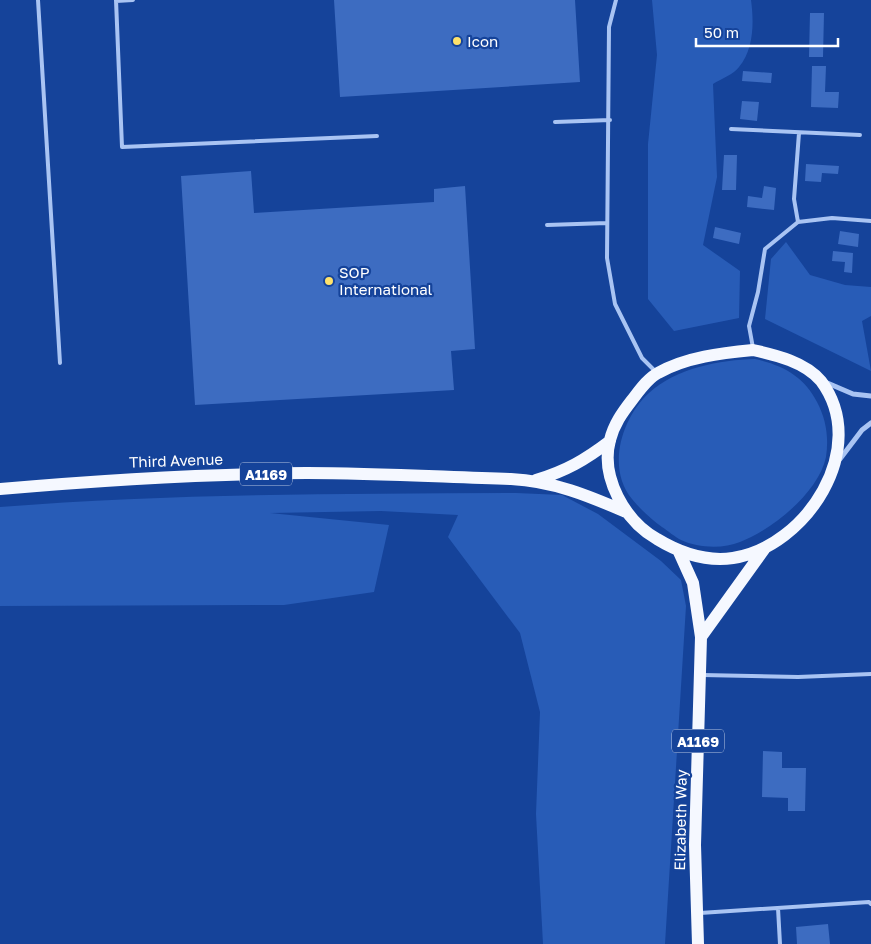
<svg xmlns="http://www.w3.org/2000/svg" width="871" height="944" font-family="'Golos Text',sans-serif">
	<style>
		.green { fill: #285cb7 }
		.building { fill: #3d6cc1 }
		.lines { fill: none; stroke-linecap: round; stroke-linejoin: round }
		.lane { stroke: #a9c4f3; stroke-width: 4 }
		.street { stroke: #a9c4f3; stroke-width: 5 }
		.primary { stroke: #f5f8ff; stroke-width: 12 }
		.poi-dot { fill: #ffe26b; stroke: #15439a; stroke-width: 2 }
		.labels { text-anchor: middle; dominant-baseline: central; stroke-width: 4.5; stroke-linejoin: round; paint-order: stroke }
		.shield { fill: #15439a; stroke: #b9c7e1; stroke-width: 1 }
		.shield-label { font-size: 14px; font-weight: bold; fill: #fff }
		.poi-label { font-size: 15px; fill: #fff; stroke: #15439a; text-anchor: start }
		.street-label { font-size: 15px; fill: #fff; stroke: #15439a }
	</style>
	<rect width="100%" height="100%" fill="#15439a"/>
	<path class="green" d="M652,0H751C754,22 754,49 739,67C734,74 721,79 713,84L717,177L703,245L740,271L739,318L674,331L648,299V144L657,55Z
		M786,242L810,275L845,285L871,287V316L862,321L871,371L765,319L771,259Z
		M755,359C782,365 804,376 817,402C826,419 829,437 826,457C819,492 772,530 740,542C723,549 698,548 681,540C675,537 668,531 662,527C652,520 640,509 632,499C606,468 622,417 649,393C676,368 720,360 755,359Z
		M516,493L562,495L598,514L661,561L681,580L686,606L665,944H543L536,814L540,712L520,633L448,537L458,515L381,511L270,513L389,525L374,592L284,605L0,606V507C172,493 344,494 516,493Z"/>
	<path class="building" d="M334,0H575L580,82L340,97Z
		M810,13H824L823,57H809Z
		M812,66H826L825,92H839L838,108L811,107Z
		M743,71L772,73L771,83L742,81Z
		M742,101L759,102L757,121L740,119Z
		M724,155H737L736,190H722Z
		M806,164L839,166L838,174L822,173L821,182L805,181Z
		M251,171L254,213L434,202V189L465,186L475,349L451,351L454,390L195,405L181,176Z
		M764,186L776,188L774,210L747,207L748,196L762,198Z
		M715,227L741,233L739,244L713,238Z
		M840,231L859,234L858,247L838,244Z
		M833,251L853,253L852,273L844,272L845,262L832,261Z
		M763,751L782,752V768H806L805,811H788V798L762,797Z
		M828,924L830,944H797L796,927Z"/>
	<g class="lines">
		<path class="lane" d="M38,0L60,363
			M116,0L122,147L377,136
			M616,0L609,27L607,258L615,304L642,358L656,372
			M116,1L133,0
			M555,122L610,120
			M731,129L860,135
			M798,222L794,199L799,133
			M547,225L607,223
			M753,348L749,326L758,292L765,249L798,222L832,218L871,221
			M702,675L798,677L871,674
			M778,908L780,944
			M700,913L869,902L871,904"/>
		<path class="street" d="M825,382L853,394L871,396
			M840,459L862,430L871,423"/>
		<path class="primary" d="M753,350C776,355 805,362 821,381C871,448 806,547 733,558C705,562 680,553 657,539C625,521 600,477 610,440C614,424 622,413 632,400C639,391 648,378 658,373C686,357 722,353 753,350Z
			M536,480C566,471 585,460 610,441
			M0,489C102,480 204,474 307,473C375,473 443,477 511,479C553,481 589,496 626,512
			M679,552L693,583L701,637L695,845L698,944
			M701,637L765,548"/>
	</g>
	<g class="poi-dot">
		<circle cx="457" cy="41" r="5"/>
		<circle cx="329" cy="281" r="5"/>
	</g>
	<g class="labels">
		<g class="shield">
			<rect x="240" y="462.5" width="52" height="23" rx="4"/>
			<rect x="672" y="729.5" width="52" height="23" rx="4"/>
		</g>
		<g class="shield-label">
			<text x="266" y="474">A1169</text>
			<text x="698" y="741">A1169</text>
		</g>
		<g class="poi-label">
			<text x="467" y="41">Icon</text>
			<text x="339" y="272">SOP<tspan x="339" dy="17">International</tspan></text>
		</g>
		<g class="street-label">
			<text transform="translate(176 460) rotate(-2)">Third Avenue</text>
			<text transform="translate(680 820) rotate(-89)">Elizabeth Way</text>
		</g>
	</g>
	<path d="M696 38v8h142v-8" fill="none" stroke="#ffffff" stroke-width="2.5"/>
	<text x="704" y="38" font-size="15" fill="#ffffff" stroke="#15439a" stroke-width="4" paint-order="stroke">50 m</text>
</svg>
